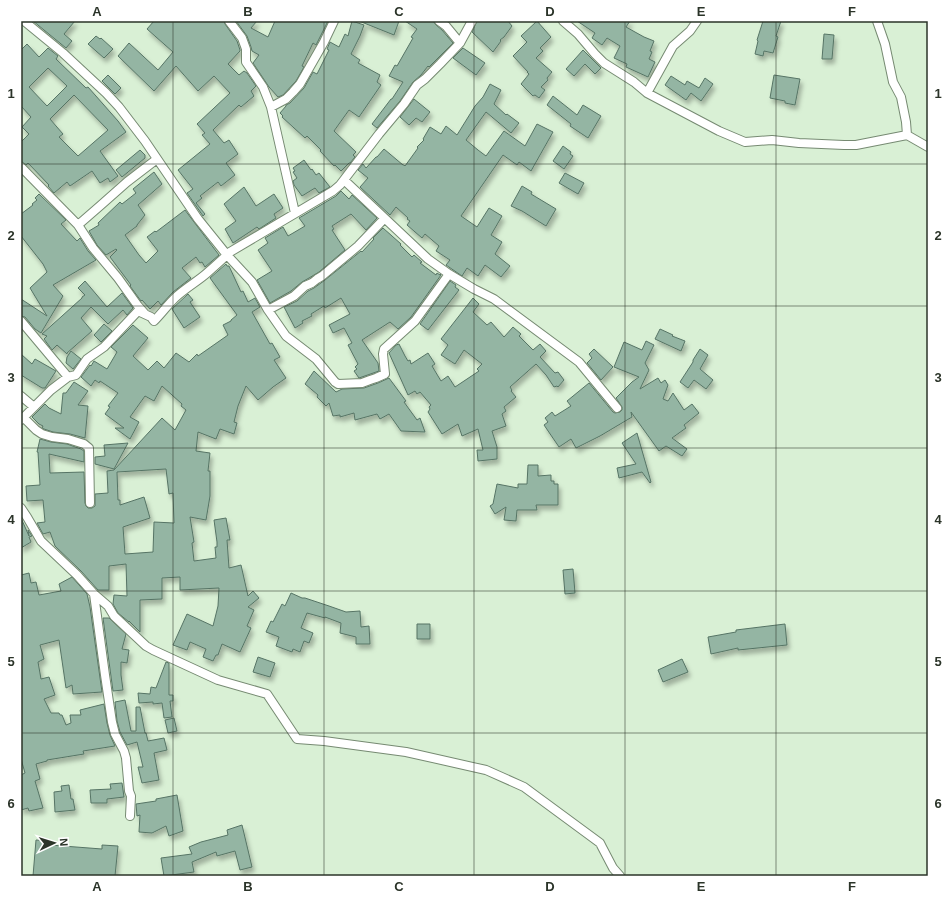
<svg xmlns="http://www.w3.org/2000/svg" width="949" height="897" font-family="Helvetica,sans-serif">
	<style>
		.building { fill: #94b5a3; stroke: #567465; fill-rule: evenodd; filter: url(#shadow) }
		.lines { fill: none; stroke-linecap: round; stroke-linejoin: round }
		.minor-casing { stroke: #768a72; stroke-width: 10 }
		.minor { stroke: #fff; stroke-width: 8 }
		.grid { fill: none; stroke: #2b3429; stroke-width: 1; stroke-opacity: 0.55 }
		.neatline { fill: none; stroke: #2b3429; stroke-width: 1.5 }
		.grid-label { font-size: 13px; text-anchor: middle; font-weight: bold; fill: #2b3429 }
	</style>
	<defs>
		<filter id="shadow"><feDropShadow dx="2.5" dy="4.5" stdDeviation="2" flood-color="#0004"/></filter>
	</defs>
	<rect width="100%" height="100%" fill="#d9f0d5"/>
	<path class="building" d="M33,21H75L64,34L72,41L66,48Z
		M154,21H224L225,24L237,41L240,50V51L228,64L239,75L244,71L247,73L256,86L251,91L254,96L241,107L239,105L213,130L224,143L229,140L238,154L226,163L235,175L221,186L218,182L200,196L202,198L196,203L205,214L203,216L187,193L193,189L178,170L210,144L202,135L205,133L197,124L230,93L214,76L198,91L176,66L154,91L118,56L129,43L158,70L173,52L147,29Z
		M236,21H257L251,28L268,37L275,21H328L316,45L313,43L302,66L304,67L296,81L283,95L278,97L269,87L253,63L259,55L252,51L251,47L247,36Z
		M352,21L364,25L360,36L351,54L360,60L358,63L380,75L377,82L381,85L359,117L349,110L334,131L356,152L353,155L355,157L350,163H349L341,171L335,165L334,166L320,151L321,150L307,136L305,138L282,117L283,116L280,113L286,106V105L290,103L304,88L313,72L317,74L329,50L327,49L330,42L339,47L345,34L348,36Z
		M359,21H399L394,35Z
		M405,21H433L436,25L442,30L453,43L429,67L428,66L421,75L413,82L400,101L377,128L372,124L391,99H392L403,82L389,76L395,65L397,66L413,38L411,37L417,29Z
		M477,21H508L512,26L504,37L500,40L501,41L493,52L472,32Z
		M537,21L551,37L540,48L543,51L536,58L552,72L547,78L548,80L541,87L545,90L539,98L535,95L533,96L521,84L529,74L527,72H528L513,56L527,42L521,36Z
		M577,21H630L626,27L644,37L654,41L650,51L652,52L649,59L655,62L648,77L626,67L627,64L614,58L620,46L607,38L602,45L592,38L595,33Z
		M763,21H781L776,36L778,37L773,53L764,51L763,56L755,54L758,41L757,40Z
		M824,34L834,35L832,59H822Z
		M96,36L100,39L101,38L113,49L104,58L88,44Z
		M27,44L39,57L48,48L58,56L56,59L86,88L88,87L118,121L126,132L100,151L118,176L110,182L108,178L100,183L92,171L70,186L67,182L54,193L48,186L49,185L28,163L26,165L21,161V142L29,134L22,127L31,117L21,106V50ZM48,68L67,86L47,106L29,87ZM74,95L108,130L78,156L59,137L63,134L50,119Z
		M463,48L485,63L476,75L453,58Z
		M583,50L601,68L595,74L585,64L574,76L566,69Z
		M108,75L121,88L115,94L102,81Z
		M774,75L800,79L795,105L785,103V101L770,98Z
		M671,76L685,85L687,81L699,88L705,78L713,84L701,101L691,93L686,100L665,85Z
		M490,84L501,90L494,104L506,115L507,114L519,123L511,133L486,112L466,140L478,150L486,156L504,131L525,146L537,124L553,132L531,171L519,162L517,165L503,155L461,216L477,227L489,208L502,216L491,235L502,242L495,254L510,266L501,277L485,265L478,276L467,268L462,276L446,265L450,260L436,251L439,246L425,234L422,238L407,225L410,221L407,219L408,218L396,207L390,215L360,187L368,178L358,170L363,164L366,168L376,157H377L384,149L403,165H404L405,166L418,148L417,147L424,140L423,139L430,127L441,134L446,126L457,135L475,106L483,97Z
		M553,96L577,115L583,105L601,116L588,138L570,126L571,124L547,105Z
		M414,99L430,112L422,122L416,118L409,125L400,117Z
		M563,146L571,152L570,154L573,156L564,169L553,161Z
		M140,150L145,155V158L122,177L116,170Z
		M304,160L311,170L312,169L316,175L319,173L330,187L319,193L315,188L302,196L294,185L293,181L297,178L293,172L295,171L293,168Z
		M154,172L162,184L138,205L145,215L137,225V226L125,235L139,255L146,263L158,251L147,237L155,231L156,232L185,210L194,222L219,255L205,267L202,262L200,263L196,257L182,268L191,278L173,292L161,305L158,301L150,309L142,300L141,301L130,286L131,285L110,257L117,250L116,249L106,255L97,245L89,231L99,225L98,223L120,202L122,204L136,193L133,189Z
		M565,173L584,183L578,194L559,183Z
		M522,186L532,192L531,194L556,209L546,226L522,211L511,206Z
		M244,187L256,206L274,194L283,208L274,214L276,218L259,229L257,227L233,243L225,229L236,221L224,204Z
		M341,191L349,199L352,195L377,218L366,230L351,214L332,226L334,229L332,230L345,250L319,272L309,278L302,282L291,291L270,303L257,280L272,271L258,250L268,243L265,238L283,227L288,236L305,226L299,218L336,196Z
		M39,194L66,220L61,224L77,241L80,238L88,251L96,260L53,285L63,296L41,333L35,329L25,317L21,316V299L47,316L30,288L47,272L43,264L21,236V214L33,205L32,204L37,200L35,198Z
		M383,228L401,244L400,245L412,257L414,255L422,262L420,263L436,275L437,273L440,275V274L441,275L411,317L398,329L390,322L362,340L378,363L379,371L359,378L354,371L357,369L355,367L358,364L348,345L352,343L344,328L333,333L329,325L350,314L341,298L325,308L324,306L311,314L312,316L302,321L303,323L295,328L284,307L297,301L308,291L314,288L325,280L361,251L362,252L374,239L373,238Z
		M226,264L227,266H229L241,292L243,291L248,302L255,298L260,307L252,312L270,344L272,343L280,357L274,360L286,378L273,387L258,400L246,386L238,406L234,422L237,423L234,434L220,429L216,439L198,432L196,451L210,453L208,471H210V496L206,520L190,517L194,542L192,543L194,561L216,558L215,547H217V542L214,520L226,518L230,540H227L229,568L241,565L248,596L253,591L259,598L248,607L254,610L247,626L251,628L240,652L222,644L218,655H216L213,661L203,657L206,649L190,642L187,650L173,645L187,614L213,626L218,606L219,588L180,590V577L162,578V599L140,600V632L129,621V622L118,613L113,604L114,595L127,596L126,564L109,566V590H98L81,571L55,546L50,532L43,534L37,523L45,522L43,500L27,501L26,486L40,485L38,452H37L40,439L51,442L67,444L81,449L84,451V462L49,454L50,473L84,472L85,503L86,506L88,508H92L95,506V494L108,493L107,471L114,470L162,418L175,430L186,410L181,406L182,404L162,386L154,401L145,396L130,417L139,422L130,439L115,428H124L105,414L110,407L108,406L118,393L100,381L99,383L95,380L91,386L81,377L90,365L91,366L94,361L107,369L117,352L111,347L133,325L148,338L133,356L148,370L157,361L164,368L176,353L189,362L197,354L198,356L228,335L223,325L231,321V320L237,315L210,278ZM166,469L169,494L173,493L174,523L154,522L153,552L125,554L123,527L150,518L144,497L120,505V500H118L117,472Z
		M85,281L107,307L122,293L133,308L127,315L123,310L108,324L91,307L81,318L92,331L67,353V354L57,345L52,350L44,339L47,336L42,334L82,298V297L85,295L78,288Z
		M450,281L456,285L455,287L459,290L428,330L420,324Z
		M188,294L193,300L190,302L200,317L184,328L172,309Z
		M473,298L479,304L473,312L487,325L491,322L504,337L513,327L521,334L519,336L533,350L540,344L546,351L540,357L555,373L558,372L564,380L558,387L557,386L554,387L546,375L536,364L510,387L512,390L511,391L516,397L504,407L506,411L502,414L506,426L492,431L497,447V459L478,461L477,450H483L478,429L462,436L458,424L442,434L428,412L430,409L429,407L431,405L420,392L417,394L415,391L408,395L389,353L396,345L399,344L405,356L408,361L410,360L411,364L428,353L435,364L432,366L441,381L448,376L455,387L479,371L477,369L482,364L464,350L455,364L441,355L448,345L441,339Z
		M104,324L112,331L101,342L94,335Z
		M660,329L673,335L672,336L685,341L681,351L655,339Z
		M646,341L654,345L645,363L649,370L640,389L658,378L661,383L665,380L668,385L663,399L668,401L673,393L684,410L692,404L699,413L684,425L686,428L672,438L687,449L682,456L666,446L659,451L631,412L632,417L600,436L576,448L571,439L559,447L544,425L548,422L545,418L552,412L555,416L571,406L567,401L589,383L613,412L615,413L620,412L622,410V407L616,398L632,382L639,377L614,367L624,342L642,350Z
		M594,349L613,367L601,380L587,363L592,358L589,354Z
		M700,349L708,355L700,369L713,380L706,389L694,380L688,388L680,382L693,362V360Z
		M71,351L81,359L73,369L66,363L67,357Z
		M21,354L32,364L35,359L56,371L45,388H42L21,375Z
		M314,371L336,392L342,389L364,388L378,383L389,378L406,401L404,402L417,420L420,418L425,432L401,431L389,414L380,419L377,414L355,420L354,413L340,417V415L333,416L329,403L326,406L317,397L318,395L305,384Z
		M74,382L88,391L78,405L88,406L85,438L70,434L53,432L44,429L42,428L43,426L39,424L32,417L45,404L49,408L61,414L63,393H66Z
		M637,433L651,482L650,483L642,472L619,478L617,468L636,464L622,443Z
		M128,443L114,469L95,464V457L105,456L104,445Z
		M528,465H538V476L551,475V481H554V484H558V505H536L537,510H517L516,521L504,520L506,507L495,514L490,506L493,504L497,484L518,488V484H527Z
		M21,518L29,536L28,530L32,536L29,537L31,542L21,548Z
		M573,569L575,593L565,594L563,570Z
		M29,573L31,583L36,582L39,595L61,591L59,584L72,577L87,594L90,607L102,692L73,694L72,685L66,688L59,640L40,645L44,659L38,662L41,679L49,677L55,695L44,699L51,713H59L60,715H62L66,725L71,723L70,715H81L80,710L104,704L107,723L110,735L115,746L83,751L84,754L47,760V761L36,764L40,779L35,781L43,808L29,811L28,808L21,810V775L25,773L21,759V575Z
		M291,593L302,598H305L329,606L346,612L360,611L361,627L369,626L370,644H356V637L340,633L341,623L325,617V618L307,613L301,628L313,633L309,643L304,641L300,652L293,649L292,652L276,646L279,637L266,632L271,621L273,622L282,604L285,606Z
		M103,618H109L126,634L122,649L129,650L127,663L121,662V675L123,690L113,691Z
		M417,624H430V639H417Z
		M785,624L787,645L738,650V648L711,654L708,637L736,632V630Z
		M258,657L275,663L270,677L253,672Z
		M682,659L688,672L663,682L658,670Z
		M166,662L169,663V695H173V701H170L172,717L164,718L162,703L153,704V702L139,703L138,693L150,694L151,687L156,688Z
		M125,700L131,731H136V707H140L145,733H146L148,741L164,738L167,750L154,753L159,780L142,783L138,767H143L137,742L127,745L120,732L117,721L115,702Z
		M174,718L177,731L168,733L165,720Z
		M122,783L124,797L107,799V803H91L90,790L111,789L110,784Z
		M69,785L71,799H73L75,810L55,812L54,792L62,791L61,786Z
		M177,795L183,831L169,836L166,826L152,833L139,832L140,815L137,816L136,804L156,801V799Z
		M242,825L252,867L240,870L235,851L217,856L216,852L192,862L194,872L164,876L161,858L192,854L189,847L201,842L228,835L227,830Z
		M36,840L51,841L50,845L102,849V845L118,846L115,876H33Z"/>
	<g class="lines">
		<g class="minor-casing">
			<path id="minor" d="M24,21L63,53L106,93L119,107L145,141L198,219L227,255L252,282L268,310L286,336L316,359L335,382L338,384L362,383L370,380L376,378L385,374L383,354L384,349L415,321L449,274
				M229,21L242,38L246,49V62L263,87L271,107L295,213
				M439,21L446,26L460,43
				M563,21L578,34L595,54L604,63L634,82L647,93L719,131L745,142L772,140L799,143L844,145H856L907,135
				M877,21L885,44L893,82L901,97L906,122L907,135L928,147
				M647,93L673,46L690,31L697,21
				M271,107L286,99L293,92L300,84L324,42L334,21
				M21,167L78,225
				M344,180L428,259L449,274L474,289L494,299L579,362L617,408
				M268,310L294,296L305,286L312,283L317,279L322,276L358,246L384,219
				M145,314L138,306L118,278L93,248L78,225L101,205L127,182L157,159
				M21,321L68,377
				M21,396L34,407
				M24,418L36,430L42,434L52,437L68,439L84,444L89,448L90,503
				M21,420L51,390L68,377L76,375L87,359L104,347L138,311L151,317L154,321C162,313 169,303 177,296C187,287 198,281 207,273C215,266 223,259 230,252L333,191L340,185L379,134L404,104L417,85L425,79L440,64L460,43L472,21
				M21,508L27,517L41,541L77,575L94,594L108,606L114,616L146,646L153,650L218,680L267,694L297,739L324,741L406,752L486,770L524,787L600,843L602,847L613,868L620,876
				M94,594L105,675L112,722L115,734L124,751L126,758L129,791L131,796L130,816"/>
		</g>
		<use href="#minor" class="minor"/>
	</g>
	<path class="grid" d="M173,21V876M324,21V876M474,21V876M625,21V876M776,21V876M21,164H928M21,306H928M21,448H928M21,591H928M21,733H928"/>
	<rect width="949" height="897" fill="none" stroke="#ffffff" stroke-width="44"/>
	<g transform="translate(54 843) rotate(86)" stroke="#ffffff" stroke-width="3" paint-order="stroke">
	<path d="M0-3L7 15L0 10L-7 15Z" fill="#2b3429"/>
	<text y="-6" font-size="11" font-weight="bold" text-anchor="middle" fill="#2b3429">N</text>
	</g>
	<rect x="22" y="22" width="905" height="853" class="neatline"/>
	<g class="grid-label">
		<text x="97" y="16">A</text>
		<text x="248" y="16">B</text>
		<text x="399" y="16">C</text>
		<text x="550" y="16">D</text>
		<text x="701" y="16">E</text>
		<text x="852" y="16">F</text>
		<text x="11" y="98">1</text>
		<text x="938" y="98">1</text>
		<text x="11" y="240">2</text>
		<text x="938" y="240">2</text>
		<text x="11" y="382">3</text>
		<text x="938" y="382">3</text>
		<text x="11" y="524">4</text>
		<text x="938" y="524">4</text>
		<text x="11" y="666">5</text>
		<text x="938" y="666">5</text>
		<text x="11" y="808">6</text>
		<text x="938" y="808">6</text>
		<text x="97" y="891">A</text>
		<text x="248" y="891">B</text>
		<text x="399" y="891">C</text>
		<text x="550" y="891">D</text>
		<text x="701" y="891">E</text>
		<text x="852" y="891">F</text>
	</g>
</svg>
